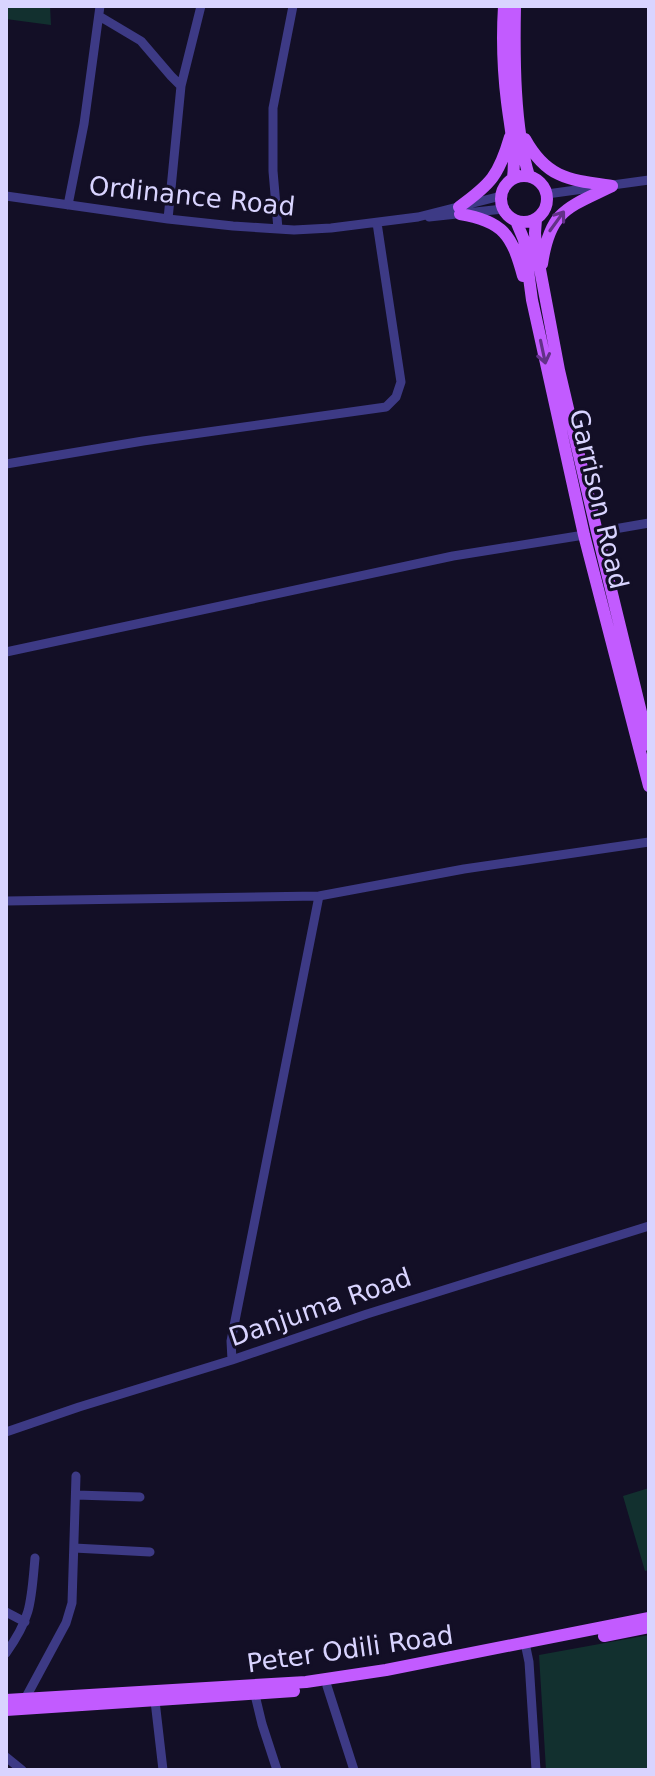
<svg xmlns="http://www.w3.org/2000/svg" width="655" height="1776" font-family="'DejaVu Sans',sans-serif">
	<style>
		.green { fill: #12302f }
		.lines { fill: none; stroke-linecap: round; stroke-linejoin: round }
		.minor { stroke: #3d3a85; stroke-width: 9 }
		.major { stroke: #c25bff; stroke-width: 12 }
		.oneway { stroke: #623188 }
		.labels { text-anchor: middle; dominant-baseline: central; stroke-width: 6; stroke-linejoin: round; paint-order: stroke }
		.street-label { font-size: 26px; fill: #d9d4ff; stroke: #130f26 }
	</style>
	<rect width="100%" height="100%" fill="#130f26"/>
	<path class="green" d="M6,6H50L51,25L6,19Z
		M649,1488V1570L645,1571L623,1496Z
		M649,1635V1770H546L539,1655Z"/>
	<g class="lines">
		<path class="minor" d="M99,16L141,41L171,76L181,86
			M547,194L649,180
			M6,196L168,219L233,226L294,230L331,228L418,217L501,196
			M68,205L84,124L100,6
			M429,217L503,209
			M168,219L181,86L201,6
			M278,229L273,171V108L293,6
			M6,464L143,441L386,407L396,397L401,382L377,223
			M597,532L649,523
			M6,652L453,556L584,535
			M6,901L319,896L464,869L649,842
			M232,1360L231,1341L319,896
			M6,1432L79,1407L232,1360L367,1314L649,1226
			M76,1495L140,1497
			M74,1548L150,1552
			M6,1612L25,1622
			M525,1643L529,1662L536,1770
			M6,1653C32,1617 31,1601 35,1558
			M327,1686L354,1770
			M255,1695L262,1724L277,1770
			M25,1699L66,1623L72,1603L76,1476
			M155,1701L163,1770
			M6,1757L22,1770"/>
		<path class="major" d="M504,6C502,38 503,70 507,102C510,127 516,153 513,178
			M515,6C514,57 514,127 529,176
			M525,139C547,179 570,180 612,186
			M501 199a23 23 0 1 1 46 0a23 23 0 1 1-46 0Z
			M459,207C491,184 499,175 510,137
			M460,214C503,221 512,235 523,276
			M536,219L535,233L536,248L559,370L597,532L649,745
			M516,221L524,240L532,300L584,535L649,786
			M542,264C550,210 567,208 612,186
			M604,1636L649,1627
			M6,1700L306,1682L386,1670L649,1618
			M6,1710L294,1691"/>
	</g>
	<defs><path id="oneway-shaft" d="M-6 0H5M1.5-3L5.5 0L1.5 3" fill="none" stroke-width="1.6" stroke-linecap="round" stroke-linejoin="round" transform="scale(2)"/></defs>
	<g class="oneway">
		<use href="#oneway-shaft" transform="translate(557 221) rotate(-54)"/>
		<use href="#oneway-shaft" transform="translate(543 352) rotate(78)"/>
	</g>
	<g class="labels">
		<g class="street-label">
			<text transform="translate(192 196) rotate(6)">Ordinance Road</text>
			<text transform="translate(599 499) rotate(77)">Garrison Road</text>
			<text transform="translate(320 1307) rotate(-19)">Danjuma Road</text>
			<text transform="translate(350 1649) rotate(-8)">Peter Odili Road</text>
		</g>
	</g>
	<rect width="655" height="1776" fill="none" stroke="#d9d4ff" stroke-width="16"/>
</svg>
